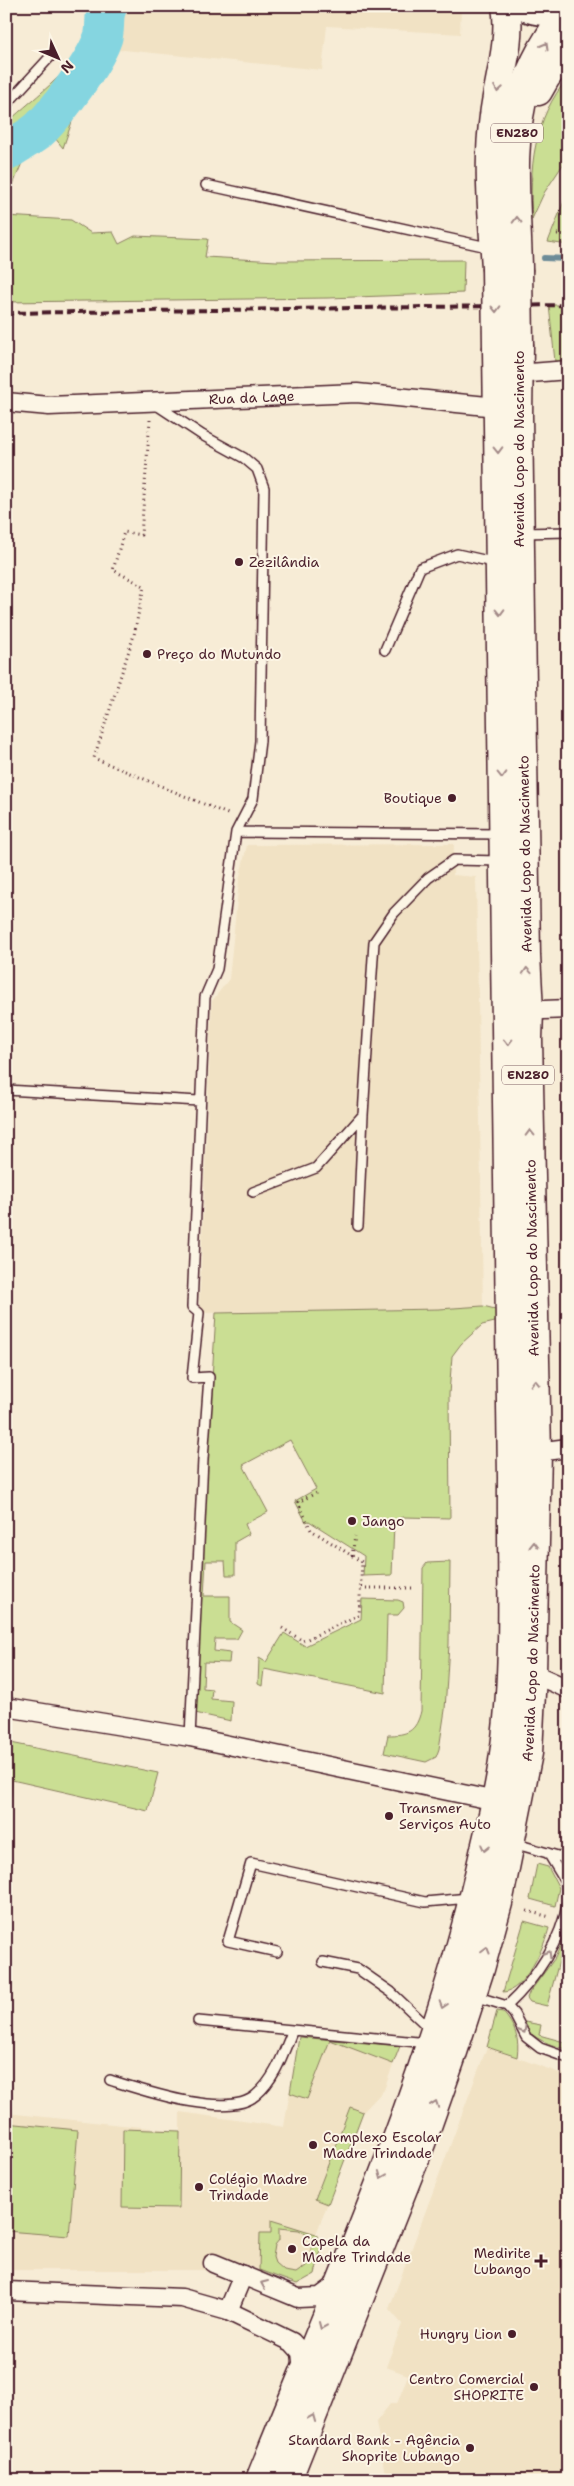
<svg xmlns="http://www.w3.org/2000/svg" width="574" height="2486" font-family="'Shantell Sans',sans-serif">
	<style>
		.built { fill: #f1e2c4 }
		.green { fill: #cade93; stroke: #8a7e5f; fill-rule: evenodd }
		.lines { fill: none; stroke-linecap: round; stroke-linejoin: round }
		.stream { stroke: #6d8c98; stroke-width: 6 }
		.river { stroke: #85d5e0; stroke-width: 39 }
		.lane-casing { stroke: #4a1f2b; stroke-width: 12 }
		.street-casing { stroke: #4a1f2b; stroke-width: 21 }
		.primary-casing { stroke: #4a1f2b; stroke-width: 31 }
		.path { stroke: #4a1f2b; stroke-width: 3; stroke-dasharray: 1 4; stroke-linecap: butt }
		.lane { stroke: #fcf5e5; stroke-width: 9 }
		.street { stroke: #fcf5e5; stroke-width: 18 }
		.primary { stroke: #fcf5e5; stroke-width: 28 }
		.rail { stroke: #4a1f2b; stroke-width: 4; stroke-dasharray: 8 4; stroke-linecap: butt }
		.primary-bridge-casing { stroke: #4a1f2b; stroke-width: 31; stroke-linecap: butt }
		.primary-bridge { stroke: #fcf5e5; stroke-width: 28 }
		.oneway { stroke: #a38a88 }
		.poi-dot { fill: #4a1f2b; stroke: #fcf5e5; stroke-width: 2 }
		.labels { text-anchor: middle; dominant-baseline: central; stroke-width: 4; stroke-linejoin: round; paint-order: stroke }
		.shield { fill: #fcf5e5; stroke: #7f5f63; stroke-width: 1 }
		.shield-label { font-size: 12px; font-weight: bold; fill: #4a1f2b }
		.street-label { font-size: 14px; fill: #4a1f2b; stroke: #fcf5e5 }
		.poi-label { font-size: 14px; fill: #4a1f2b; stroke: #fcf5e5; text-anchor: start }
	</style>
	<rect width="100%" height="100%" fill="#f7ecd6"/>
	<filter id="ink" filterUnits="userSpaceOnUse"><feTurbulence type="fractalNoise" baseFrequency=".02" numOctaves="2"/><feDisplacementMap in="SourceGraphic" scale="10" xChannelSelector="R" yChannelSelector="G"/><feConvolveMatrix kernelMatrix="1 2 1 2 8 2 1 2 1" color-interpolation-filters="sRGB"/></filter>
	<g filter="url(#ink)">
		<path class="built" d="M120,6H461L460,34L327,26L322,70L124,50L113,51Z
			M454,844L453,875L476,877L483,1306L439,1309L199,1313L212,1001L229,979L239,881L247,845Z
			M299,2037L400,2046L384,2090L363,2112L316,2234L322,2246L315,2274L297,2284L215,2253L212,2270H6V2113L180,2131V2112L284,2127Z
			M487,2047L568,2076V2480H386L376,2422L390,2404H397L408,2375L386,2367L402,2324L389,2309Z"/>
		<path class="green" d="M98,6H120L113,51L95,54L63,148L47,128L28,148L6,202V124C38,93 78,69 93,25C95,19 98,13 98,6Z
			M568,78V157L544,193L532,219C529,169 533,119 568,78Z
			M568,191V245L548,242Z
			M6,216L71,220L91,233L113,232L119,244L135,236L208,239L205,257L277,261L464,260L463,293L329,298L6,302Z
			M549,305H568V370L556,371Z
			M483,1306L499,1310V1321L482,1325L461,1344L452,1356L449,1394L450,1518L403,1517L397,1519L394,1524L392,1575L363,1576L364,1556L309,1521L306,1522L295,1501L316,1489L290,1440L243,1465L268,1512L245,1524L249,1534L235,1542V1575H226L225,1561H206L204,1596H230V1622L242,1630L237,1639H215L214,1651L230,1653L229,1663L204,1662L203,1688L212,1689L211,1699L232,1701L231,1721L195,1713L205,1492L216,1313L439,1309Z
			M450,1562L449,1644L445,1710L439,1749L436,1757L426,1762L384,1753L388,1735C407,1735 416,1732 421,1711L423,1568L427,1563Z
			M362,1599L398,1600L403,1602L404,1608L398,1615H387L385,1693L264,1669L262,1686L258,1684L259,1658L266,1662L284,1633L305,1646L361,1619Z
			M6,1742L158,1773L148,1811L12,1780L11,1795L6,1813Z
			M537,1864L548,1867L559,1888L555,1906L530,1899Z
			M524,1921L549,1928C545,1945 524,1992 503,1992Z
			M568,1928L547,2006L530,2002L527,1998L529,1993L555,1958Z
			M497,2011L503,2012C515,2026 520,2039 517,2057L487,2047Z
			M525,2022L541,2025L539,2035L568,2043L566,2049C550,2045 533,2039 523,2025Z
			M299,2037L400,2046L393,2064L330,2040L307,2099L290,2093Z
			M350,2107L363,2112L328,2204L315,2199Z
			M6,2123L78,2130L69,2236L6,2231Z
			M123,2129L180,2131L179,2208L122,2207Z
			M271,2220L316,2234L322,2246L315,2274L297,2284L259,2270L260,2233H271ZM279,2228L299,2230L317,2241L311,2248V2255L306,2266L296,2273L284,2271L275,2263L273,2257L275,2245L279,2240Z"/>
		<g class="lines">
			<path class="stream" d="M544,258L568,259"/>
			<path class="river" d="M6,152C17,143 31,138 41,128C59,110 93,64 102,40C107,29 102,17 108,6"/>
			<g class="lane-casing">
				<path id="lane" d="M6,105L50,57
					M206,185L492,248
					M155,404L202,435L244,458L257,469L264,488L260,741L253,799L236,832L217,969L205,997L192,1307L199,1313L192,1378L209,1377L203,1459L190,1737
					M523,533L568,532
					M385,650L420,568L457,554L497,563
					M236,832L501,834
					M6,1090L199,1101
					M363,1115L374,942L394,913L428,878L454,860L501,861
					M253,1192L316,1168L363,1115L358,1226
					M513,1843L568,1859
					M548,1853L565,1881L568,1894
					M277,1952L228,1941L251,1863L425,1902L469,1898
					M323,1962L358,1969L391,1992L432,2031
					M475,1996L507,2006L514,2014L526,2037L540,2048L568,2058
					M507,2006C537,1978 561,1941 568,1901
					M198,2021L428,2043
					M110,2080C142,2090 229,2120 256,2095C275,2079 283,2054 292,2032"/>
			</g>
			<g class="street-casing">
				<g id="street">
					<path d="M518,374L568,370"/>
					<path id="s1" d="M6,402L49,406L357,393L497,407"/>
					<path d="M520,1011L568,1009"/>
					<path d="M537,1452L568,1448"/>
					<path d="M532,1673L568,1689"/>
					<path d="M6,1707L190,1737L496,1801"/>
					<path d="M213,2263L298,2298L320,2297L339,2283"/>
					<path d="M6,2291L182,2298L228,2311L292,2342L301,2352L303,2371"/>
					<path d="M228,2311L243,2275"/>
				</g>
			</g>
			<g class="primary-casing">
				<g id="primary">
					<path d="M523,6C539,13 552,12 568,6"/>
					<path d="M538,91L546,77L568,49"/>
					<path d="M496,268C493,218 487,166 494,116C498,81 512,42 506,6"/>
					<path d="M518,269C517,209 508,144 526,86C534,58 553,32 568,8"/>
					<path d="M260,2480C343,2274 436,2070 484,1853C491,1823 499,1792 503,1761C517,1669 511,1571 512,1478L497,349"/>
					<path id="s2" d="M287,2480L421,2143L451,2058L480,1969L498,1903L528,1753L532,1673L537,1452L528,1039L529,1011L526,955L518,416L519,346"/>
				</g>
			</g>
			<path class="path" d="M557,234L568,235
				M150,420L141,535L124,532L113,570L144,586L134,635L94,758L230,815
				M352,1556L355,1536
				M361,1588H413
				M282,1628L303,1641L359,1615L362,1562L311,1530L298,1502L316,1493
				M527,1911L550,1917"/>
			<use href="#lane" class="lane"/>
			<use href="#street" class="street"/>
			<use href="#primary" class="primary"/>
			<path class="rail" d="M6,313L568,305"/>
			<g class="primary-bridge-casing">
				<path id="primary-bridge" d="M496,268L497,349
					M518,269L519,346"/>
			</g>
			<use href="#primary-bridge" class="primary-bridge"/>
		</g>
		<defs><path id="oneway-chevron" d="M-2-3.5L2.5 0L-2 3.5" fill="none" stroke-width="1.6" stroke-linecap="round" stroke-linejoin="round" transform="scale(1.25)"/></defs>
		<g class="oneway">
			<use href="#oneway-chevron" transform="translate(545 46) rotate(-60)"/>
			<use href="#oneway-chevron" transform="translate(498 89) rotate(100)"/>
			<use href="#oneway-chevron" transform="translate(517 220) rotate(-91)"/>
			<use href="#oneway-chevron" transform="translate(496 309) rotate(89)"/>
			<use href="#oneway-chevron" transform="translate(498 450) rotate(89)"/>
			<use href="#oneway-chevron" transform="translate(500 612) rotate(89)"/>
			<use href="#oneway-chevron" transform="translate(502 775) rotate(89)"/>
			<use href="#oneway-chevron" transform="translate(527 971) rotate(-94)"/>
			<use href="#oneway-chevron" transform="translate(508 1042) rotate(90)"/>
			<use href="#oneway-chevron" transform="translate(530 1133) rotate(-91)"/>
			<use href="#oneway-chevron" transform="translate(535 1383) rotate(-92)"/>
			<use href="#oneway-chevron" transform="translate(534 1545) rotate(-89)"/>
			<use href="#oneway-chevron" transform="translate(485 1848) rotate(103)"/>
			<use href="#oneway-chevron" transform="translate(486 1950) rotate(-75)"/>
			<use href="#oneway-chevron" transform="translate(548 1954) rotate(-58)"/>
			<use href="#oneway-chevron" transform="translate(443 2005) rotate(108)"/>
			<use href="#oneway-chevron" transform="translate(523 2030) rotate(60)"/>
			<use href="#oneway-chevron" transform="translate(435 2104) rotate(-70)"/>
			<use href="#oneway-chevron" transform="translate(382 2175) rotate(112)"/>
			<use href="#oneway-chevron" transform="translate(264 2284) rotate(-157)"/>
			<use href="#oneway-chevron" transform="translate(322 2326) rotate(113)"/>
			<use href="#oneway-chevron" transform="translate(312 2418) rotate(-68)"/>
		</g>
	</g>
	<g class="poi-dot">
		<circle cx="239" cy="562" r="5"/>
		<circle cx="147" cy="654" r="5"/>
		<circle cx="452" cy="798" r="5"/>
		<circle cx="352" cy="1521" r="5"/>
		<circle cx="389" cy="1816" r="5"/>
		<circle cx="313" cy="2145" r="5"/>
		<circle cx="199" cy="2187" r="5"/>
		<circle cx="292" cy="2249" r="5"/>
		<path d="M538.5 2253.5h5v5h5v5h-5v5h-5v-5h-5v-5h5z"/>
		<circle cx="512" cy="2334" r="5"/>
		<circle cx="534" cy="2387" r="5"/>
		<circle cx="470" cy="2448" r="5"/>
	</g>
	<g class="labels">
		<g class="shield">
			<rect x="491" y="123.5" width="52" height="19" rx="4"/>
			<rect x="502" y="1065.5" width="52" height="19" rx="4"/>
		</g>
		<g class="shield-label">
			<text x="517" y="133">EN280</text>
			<text x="528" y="1075">EN280</text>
		</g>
		<g class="street-label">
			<text stroke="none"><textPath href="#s1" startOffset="246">Rua da Lage</textPath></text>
			<text transform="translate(519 449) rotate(-90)">Avenida Lopo do Nascimento</text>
			<text transform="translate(525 854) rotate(-91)">Avenida Lopo do Nascimento</text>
			<text transform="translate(532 1258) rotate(-91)">Avenida Lopo do Nascimento</text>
			<text stroke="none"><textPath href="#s2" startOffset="858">Avenida Lopo do Nascimento</textPath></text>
		</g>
		<g class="poi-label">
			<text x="249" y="562">Zezilândia</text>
			<text x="157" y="654">Preço do Mutundo</text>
			<text x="442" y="798" text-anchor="end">Boutique</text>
			<text x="362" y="1521">Jango</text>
			<text x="399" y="1808">Transmer<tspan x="399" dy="16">Serviços Auto</tspan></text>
			<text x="323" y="2137">Complexo Escolar<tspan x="323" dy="16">Madre Trindade</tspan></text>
			<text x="209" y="2179">Colégio Madre<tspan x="209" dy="16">Trindade</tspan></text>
			<text x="302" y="2241">Capela da<tspan x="302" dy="16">Madre Trindade</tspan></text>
			<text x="531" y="2253" text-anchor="end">Medirite<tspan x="531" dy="16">Lubango</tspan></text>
			<text x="502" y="2334" text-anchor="end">Hungry Lion</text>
			<text x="524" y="2379" text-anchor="end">Centro Comercial<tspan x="524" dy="16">SHOPRITE</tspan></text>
			<text x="460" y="2440" text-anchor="end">Standard Bank - Agência<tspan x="460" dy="16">Shoprite Lubango</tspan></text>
		</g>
	</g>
	<rect width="574" height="2486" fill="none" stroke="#fcf5e5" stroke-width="25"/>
	<rect x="12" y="12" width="549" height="2461" fill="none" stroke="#4a1f2b" stroke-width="2" filter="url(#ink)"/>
	<g transform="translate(58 58) rotate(134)" stroke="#fcf5e5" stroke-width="4" paint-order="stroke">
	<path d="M0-4L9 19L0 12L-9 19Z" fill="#4a1f2b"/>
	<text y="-8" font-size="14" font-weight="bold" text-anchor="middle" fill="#4a1f2b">N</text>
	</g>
</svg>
